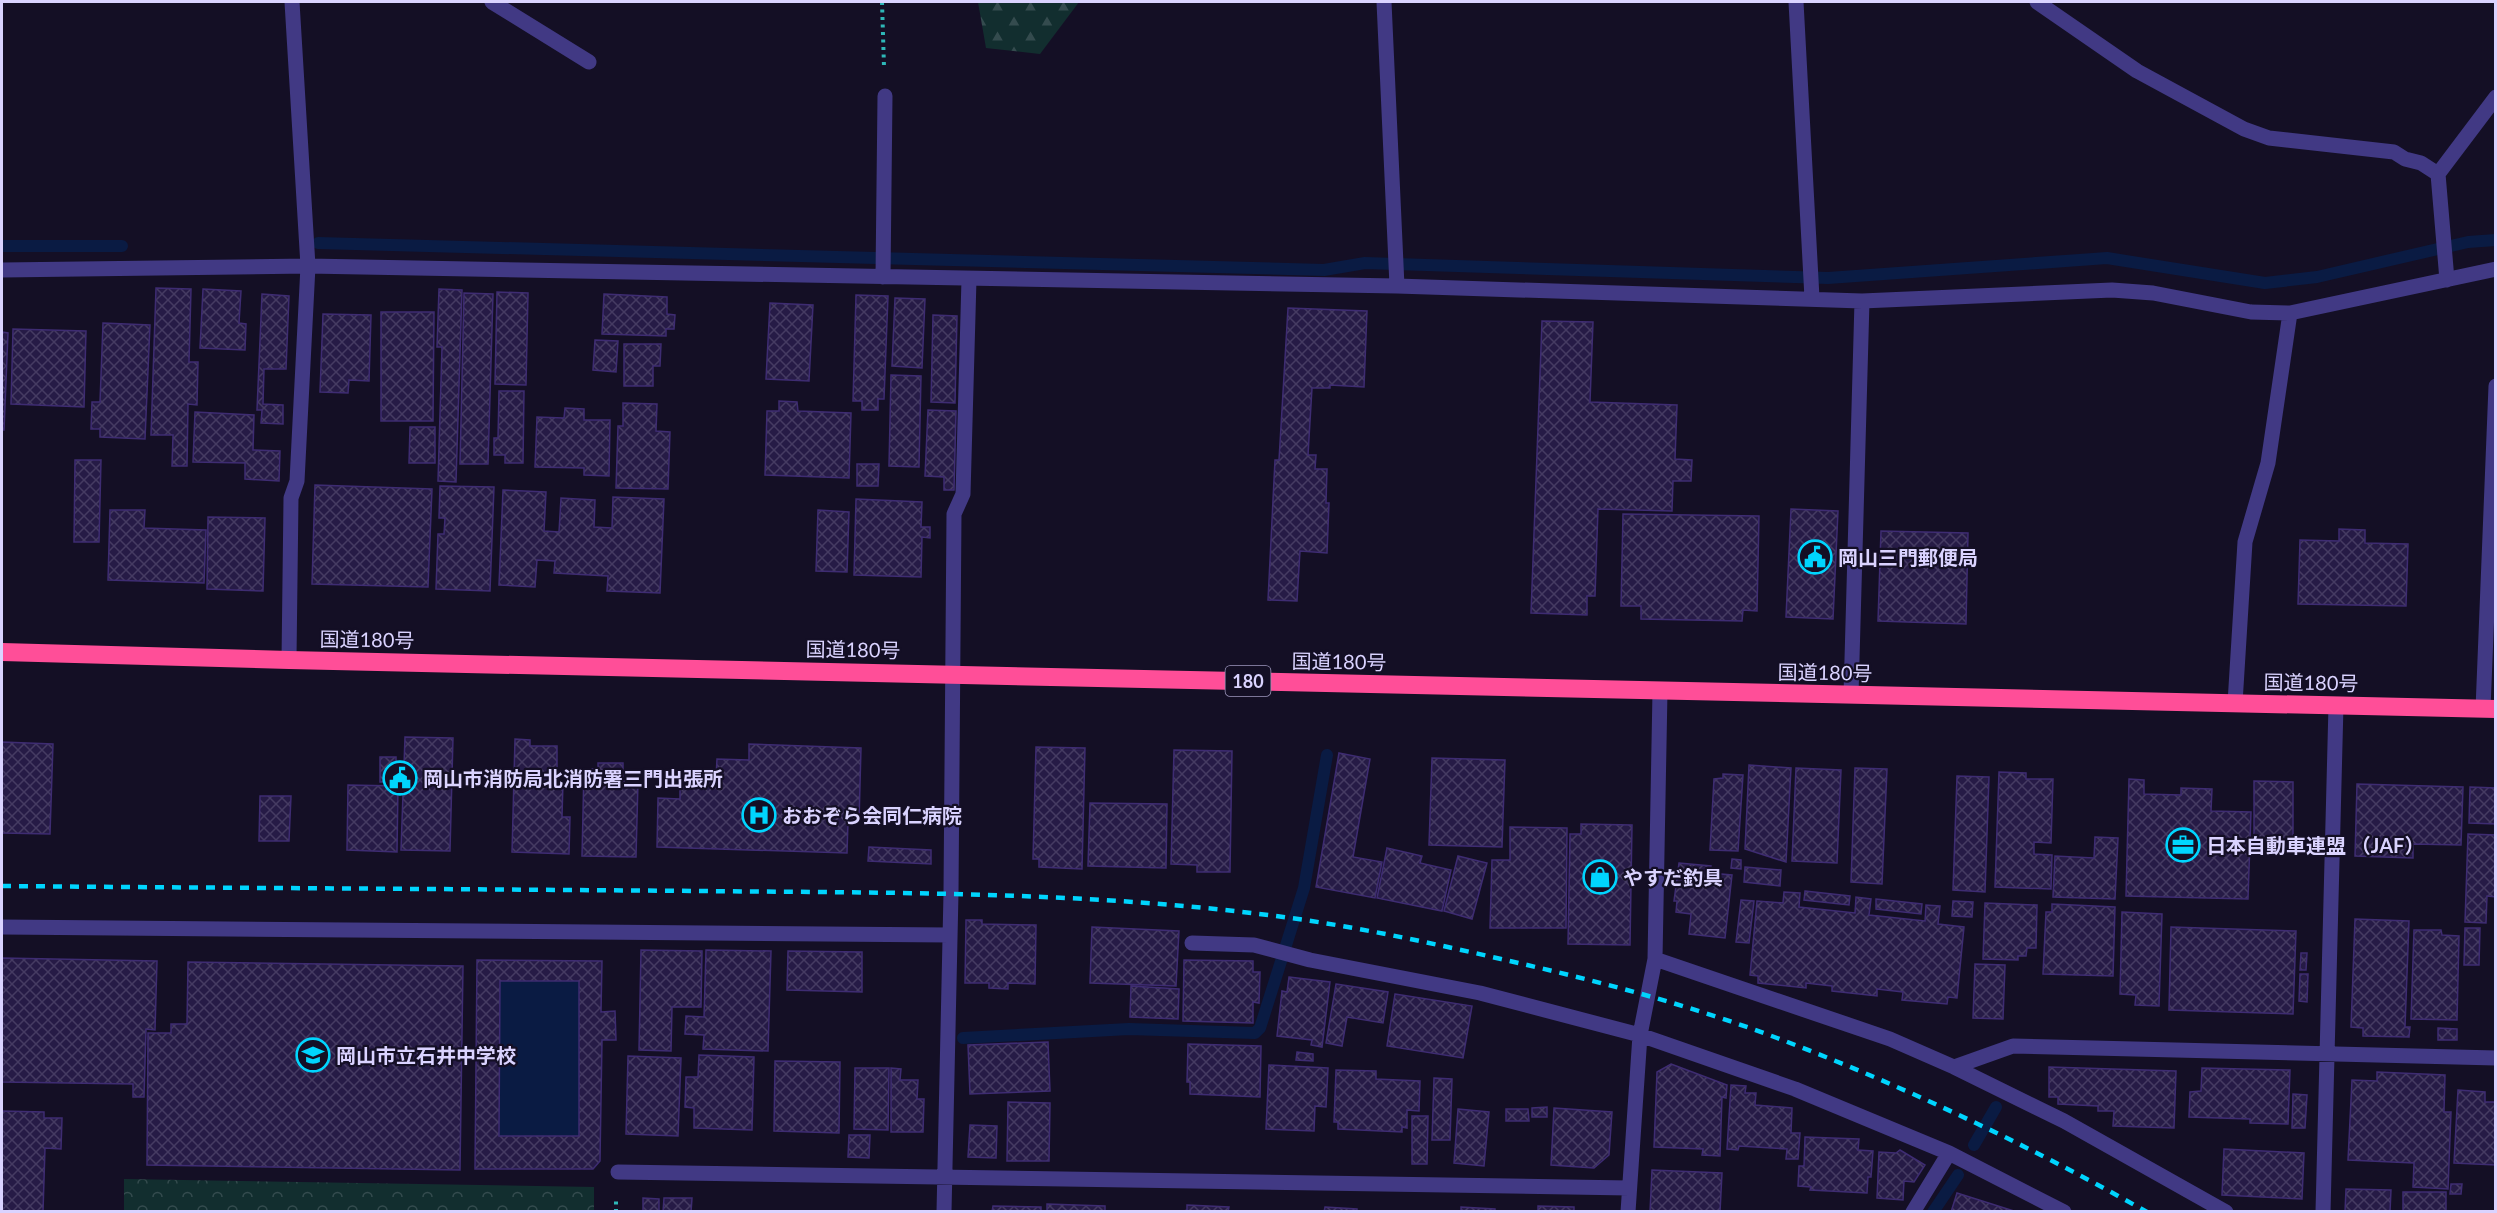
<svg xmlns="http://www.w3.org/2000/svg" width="2497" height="1213" font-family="Lato,'Noto Sans JP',sans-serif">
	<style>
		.forest { fill: url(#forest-firs) }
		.park { fill: url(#park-crowns) }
		.water { fill: #0a1b43 }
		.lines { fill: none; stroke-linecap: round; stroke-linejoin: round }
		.stream { stroke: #0a1b43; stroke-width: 12 }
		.building { fill: url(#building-cross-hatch); stroke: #3e2c72; stroke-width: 1.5; fill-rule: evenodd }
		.path { stroke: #2eb7b7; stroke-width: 4; stroke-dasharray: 3 4.5; stroke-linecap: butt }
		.minor { stroke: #413984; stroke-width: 15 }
		.highway { stroke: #ff4e98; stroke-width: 18 }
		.rail { stroke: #00d5fe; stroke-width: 4.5; stroke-dasharray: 9 8; stroke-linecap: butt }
		.labels { text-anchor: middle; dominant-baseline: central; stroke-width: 4.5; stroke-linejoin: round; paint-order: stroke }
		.shield { fill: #140f25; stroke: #9f98be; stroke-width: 1.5 }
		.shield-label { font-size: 18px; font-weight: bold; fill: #dad3ff }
		.poi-label { font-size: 20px; font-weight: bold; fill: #dad3ff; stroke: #140f25; text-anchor: start }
		.street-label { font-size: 20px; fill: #dad3ff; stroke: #140f25 }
	</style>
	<defs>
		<pattern id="forest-firs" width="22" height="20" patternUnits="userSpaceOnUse" patternTransform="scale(1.5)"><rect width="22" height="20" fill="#122e2f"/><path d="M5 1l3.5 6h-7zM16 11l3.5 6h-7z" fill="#344b4e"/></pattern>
		<pattern id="park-crowns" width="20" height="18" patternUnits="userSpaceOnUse" patternTransform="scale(1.5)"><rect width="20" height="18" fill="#122e2f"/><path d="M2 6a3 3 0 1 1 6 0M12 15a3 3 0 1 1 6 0" fill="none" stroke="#344b4e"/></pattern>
		<pattern id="building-cross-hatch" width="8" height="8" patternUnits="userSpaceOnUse" patternTransform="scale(1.5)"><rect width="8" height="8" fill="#261b46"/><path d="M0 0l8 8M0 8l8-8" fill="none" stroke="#453b62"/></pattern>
	</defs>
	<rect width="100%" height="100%" fill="#140f25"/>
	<path class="forest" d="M978,2H1079L1040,54L986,48Z"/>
	<path class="park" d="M124,1179L594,1187V1211H124Z"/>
	<path class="water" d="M500,981H579V1136H499Z"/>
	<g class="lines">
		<path class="stream" d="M318,243L1324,270L1365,263L1828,278L2107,258L2265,283L2317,277L2468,242L2496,240
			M2,246H122
			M963,1038L1129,1029L1255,1033L1260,1028L1304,888L1327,755
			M1974,1145L1996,1107
			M1933,1212L1958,1175"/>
	</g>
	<path class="building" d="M156,288L191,289L189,362H198L197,405L188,404L187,466H172L173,435H151Z
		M203,289L241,291L239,323L246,324L245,350L200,348Z
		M439,289L462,290L456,482L438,481L442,347H437Z
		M497,292L528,293L526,385L495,384Z
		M464,293L493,294L488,464H460Z
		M262,294L289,296L286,369H264L263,404L283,405V424L261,423L262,410H257Z
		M604,294L667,297V314L675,315L674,329H666V336L602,334Z
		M856,295L888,296L884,399H878V410H862V401H853Z
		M895,298L925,299L922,368L892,366Z
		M770,303L813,305L809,381L766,379Z
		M1288,308L1367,311L1364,387L1330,385V388H1312L1308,455H1316L1315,469H1327L1326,503H1329L1327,553L1300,551L1297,601L1268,600L1275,460H1279Z
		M381,312H434L433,421H381Z
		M323,314L371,315L369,381L349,380L348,393L320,392Z
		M933,315L957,316L955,403L931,402Z
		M1542,321L1593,322L1590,402L1677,405L1675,459L1692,460L1691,481H1673L1672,511L1598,509L1595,596H1587V615L1531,613Z
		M103,323L150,325L145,439L100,437V429H91L92,402H100Z
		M13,329L86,331L84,407L11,404Z
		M2,332L8,333L4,430H2Z
		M595,340L618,341L616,372L593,370Z
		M624,344H661L660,366H653V386H624Z
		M891,375L921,376L919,467L889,466Z
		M499,391H524L523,463H505V455H494V438H498Z
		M779,401L797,402L798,411L851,413L849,478L765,475L767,411H779Z
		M623,403L657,404L656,431L670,432L668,489L616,488L618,426H623Z
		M565,408L584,409V420H610L609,476L584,475V468L535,467L537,417L564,418Z
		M928,410L956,411L954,490H944V477L925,476Z
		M195,412L254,415L253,450L280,451L279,481L245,479V463L193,462Z
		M410,427H435V463H409Z
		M75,460H101L99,542H74Z
		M857,464H879L878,486H857Z
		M315,485L432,489L428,587L312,584Z
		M440,486L494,487L490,591L436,589L438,534H444L445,518H439Z
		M503,490L546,492L544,531L559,532L561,498L595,500L594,527L612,528L613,497L664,499L660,593L607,591L608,576L554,573L555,561L537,560L535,587L499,585Z
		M856,499L922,502L921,527H930V538L922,537L921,577L854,575Z
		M1791,509L1838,511L1833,619L1786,617Z
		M110,510H145L144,528L206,530L204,583L108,580Z
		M818,510L849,512L847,572L816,571Z
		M1623,514L1759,516L1757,611L1743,610L1742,621L1641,619V606H1621Z
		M208,517L265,518L263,591L207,589Z
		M2339,529L2365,530V543L2408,544L2406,606L2298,604L2300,540L2339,541Z
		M1881,531L1968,533L1966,624L1878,621Z
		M405,737L453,738L450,851L401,850Z
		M515,739L530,740V746H557V782H563L562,817H570L569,854L512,852Z
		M2,742L53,744L50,834L2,833Z
		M749,744L861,748L859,822H848L847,853L657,847L658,798L680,799V787L706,788V778H716L717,759L749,760Z
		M1036,747L1085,748L1082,869L1039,867V859H1033Z
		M1174,750L1232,751L1230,872H1197V865L1171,864Z
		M1339,753L1370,759L1353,857L1382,862L1375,898L1316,887Z
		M380,757H396V782H380Z
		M1432,758L1505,760L1502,847L1429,845Z
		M598,763H623V781L638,782L636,857L582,856L584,769H598Z
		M1749,765L1791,768L1786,862L1745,849Z
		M1796,768L1841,770L1837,863L1792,861Z
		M1855,768L1887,769L1882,884L1851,882Z
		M1999,772L2026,773V779H2053L2051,843L2034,842V854L2052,855L2051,889L1995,887Z
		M1723,774L1743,775L1738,851L1710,850L1714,779L1723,778Z
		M1957,776L1989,777L1985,892L1953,890Z
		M2129,779L2144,780V794L2181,795V788L2212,789L2211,811L2251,812L2248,899L2126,896Z
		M2254,781L2293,782V850L2254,848Z
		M2357,784L2463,787L2461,845L2413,844V858L2355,856Z
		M348,785L398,786L397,852L347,850Z
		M2470,787L2496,788V824L2469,823Z
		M260,796H291L289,841H259Z
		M1090,803L1167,804L1166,868L1088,866Z
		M1581,824L1632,825L1630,945L1568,944L1570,834H1581Z
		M1510,827L1567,828L1566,928H1490L1492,860H1510Z
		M2468,834L2496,835V897L2487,896L2486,923L2465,922Z
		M2095,837L2118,838L2115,899L2053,897L2055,856L2094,858Z
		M869,847L931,850V864L868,861Z
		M1387,848L1422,856L1420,863L1451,870L1442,911L1377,898Z
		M1458,856L1487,863L1472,919L1444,911Z
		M1732,859L1741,860V869L1731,868Z
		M1679,863L1711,866L1710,873L1732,875L1725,938L1689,934L1691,914L1676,912L1677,901H1674Z
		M1745,867L1781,870L1780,886L1744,882Z
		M1805,891L1850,896L1849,905L1804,900Z
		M1784,892L1800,893L1799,907L1855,913L1856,897L1871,899L1869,915L1925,921L1926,905L1940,906L1938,924L1964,927L1957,998L1948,997L1947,1004L1902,1000L1903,992L1877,989V996L1832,991V986L1806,983V988L1758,983V976L1750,975L1757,901L1783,903Z
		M1876,899L1922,904L1921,914L1876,909Z
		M1741,900L1754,901L1749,943L1736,942Z
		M1953,901L1973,902L1972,917L1952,916Z
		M1985,903L2037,905L2036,948H2027L2026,956H2018V960L1983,959Z
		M2052,904L2115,907L2113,976L2043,974L2046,912H2052Z
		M2122,912L2162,914L2159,1006L2135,1005L2136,995L2120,994Z
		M2355,919L2409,921L2405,1027H2410L2409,1037L2363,1036V1028L2351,1027Z
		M966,920H982V924L1036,925L1035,984L1008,983V989L989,988V983H965Z
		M1092,927L1179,931L1176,986L1090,983Z
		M2171,927L2296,931L2293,1014L2169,1010Z
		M2465,928H2480L2479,965H2464Z
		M2414,930H2441L2442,935L2459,936L2457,1020L2411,1019Z
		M641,950L702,951L701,1007H672L671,1051L639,1050Z
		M706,950L771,951L768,1051L703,1049L704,1035L685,1034L686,1016L704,1017Z
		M788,951L862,952V992L787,990Z
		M2301,953H2307L2306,970H2300Z
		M2,958L157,961L155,1030L146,1029L144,1097H133V1084L2,1082Z
		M477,960L602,961L601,1012L615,1011L616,1040H602L600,1161L593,1169H475ZM500,981H579V1136H499Z
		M1184,960L1253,961V972H1260L1259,1003L1253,1002V1023L1183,1021Z
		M188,962L463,966L460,1170L147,1165L148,1033H171V1024H187Z
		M1975,964L2005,965L2003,1019L1973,1018Z
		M2300,974H2308L2307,1002L2299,1001Z
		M1289,977L1330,982L1322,1047L1311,1045L1312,1040L1277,1036L1282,991L1287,992Z
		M1336,984L1388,992L1383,1023L1347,1017L1342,1046L1326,1043Z
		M1131,986L1179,989L1178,1019L1130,1017Z
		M1395,994L1472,1006L1463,1058L1387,1046Z
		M2438,1028L2457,1029V1040H2438Z
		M1048,1042L1050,1091L970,1094L968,1045Z
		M1188,1044L1261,1046L1260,1097L1190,1094V1082H1187Z
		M1297,1052L1313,1054V1061L1296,1060Z
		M699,1055L754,1057L752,1130L694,1128V1108L685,1107L686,1077H698Z
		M628,1056L681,1058L678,1136L626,1134Z
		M775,1061L840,1062L839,1133L774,1131Z
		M1671,1064L1727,1085L1726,1098L1722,1097L1720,1156L1702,1155L1703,1149L1654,1147L1657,1072Z
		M1269,1065L1328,1068L1326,1107L1315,1106L1314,1131L1266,1129Z
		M2049,1067L2176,1071L2174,1128L2113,1126L2114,1111H2098V1106L2058,1104V1097H2049Z
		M855,1068H889L888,1130L854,1129Z
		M891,1068L901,1069L900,1080H918L917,1099H924L923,1132H891Z
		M2202,1068L2290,1070L2288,1124L2250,1123V1119L2189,1117L2190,1092L2201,1091Z
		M1336,1070L1376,1071V1079L1420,1081L1419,1111L1407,1110V1128L1402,1127V1132L1338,1129V1122H1334Z
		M2377,1072L2445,1075L2444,1112H2451L2448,1189L2413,1187L2414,1163L2348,1160L2352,1080L2377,1081Z
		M1434,1078L1452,1079L1450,1140H1432Z
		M1731,1085L1746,1086L1745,1093H1756L1755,1105L1792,1108L1791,1133H1800L1798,1159H1786L1787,1149L1739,1146L1738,1150L1727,1149Z
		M2458,1090L2485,1092V1102H2496V1165L2454,1163Z
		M2293,1094L2307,1095L2305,1128H2292Z
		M1008,1102L1050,1103L1049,1161H1007Z
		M1547,1107V1117H1532V1108Z
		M1554,1108L1612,1112L1609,1155L1594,1168L1551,1165Z
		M1458,1109L1489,1112L1484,1166L1454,1163Z
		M1506,1109H1528L1529,1121H1506Z
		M2,1111L44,1112V1118H62L61,1149L45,1148L43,1212H2Z
		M1412,1116H1428L1427,1164H1412Z
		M970,1125L997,1126L996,1158L968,1157Z
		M849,1135H870L869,1158L848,1157Z
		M1805,1137L1859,1139L1858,1150L1873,1151L1871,1177H1868L1867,1193L1810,1190L1811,1187L1798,1186L1799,1166H1804Z
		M2224,1149L2304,1153L2302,1199L2222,1195Z
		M1900,1150L1925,1165L1914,1182L1904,1181L1903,1200L1877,1198L1879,1152L1896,1153Z
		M1652,1170L1722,1173L1720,1212H1650Z
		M2451,1184H2462L2461,1194H2450Z
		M2346,1189L2391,1190L2390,1212H2345Z
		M2403,1192H2446V1212H2403Z
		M1957,1193L2017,1212H1951Z
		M643,1198L659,1199V1212H643Z
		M664,1198H692L691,1212H663Z
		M1047,1204L1105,1206V1211L1109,1212H1047Z
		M1187,1205L1229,1207L1228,1212H1182L1187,1210Z
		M993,1206L1041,1207V1212H992Z
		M1538,1206L1574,1207V1212H1538Z
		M1325,1207L1357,1209V1212H1324Z
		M1461,1207L1495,1209V1212H1461Z"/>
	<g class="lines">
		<path class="path" d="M882,2L884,67
			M616,1212V1200"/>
		<path class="minor" d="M492,2L589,62
			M1384,2L1397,286
			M1796,2L1812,298
			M2037,2L2137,71L2244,129L2269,138L2394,152L2405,159L2421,163L2438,174
			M2,270L308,266L1397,286L1862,301L2112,290L2153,293L2251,312L2290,313L2496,269
			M883,277L885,96
			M2447,280L2438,174L2496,97
			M289,660L291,498L297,481L308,266L292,2
			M1851,695L1862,301
			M2235,703L2245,542L2268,463L2290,313
			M2483,709L2496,386
			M2,927L950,935
			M1192,943L1254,945L1310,960L1480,993L1640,1035L1795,1089L1949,1153L2064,1212
			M1655,959L1890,1039L1954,1067L2064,1121L2226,1212
			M1954,1067L2013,1046L2496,1058
			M618,1172L1629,1188
			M944,1212L951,893L954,514L963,494L969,279
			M1628,1212L1640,1035L1655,959L1660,691
			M1913,1212L1949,1153
			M2323,1212L2336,705"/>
		<path class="highway" d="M2,652L289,660L2496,709"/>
		<path class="rail" d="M2,886C234,888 466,889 698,891C900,893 1105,891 1305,920C1371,930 1436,944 1501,959C1594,980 1687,1004 1777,1038C1904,1086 2028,1145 2147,1212"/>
	</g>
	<defs>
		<g id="civic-ring" transform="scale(1.725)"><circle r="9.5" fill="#140f25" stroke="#00d5fe" stroke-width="1.5"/><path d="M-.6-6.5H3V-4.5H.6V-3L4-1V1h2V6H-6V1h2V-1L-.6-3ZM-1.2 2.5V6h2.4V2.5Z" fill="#00d5fe"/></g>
		<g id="hospital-ring" transform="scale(1.725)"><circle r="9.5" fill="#140f25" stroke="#00d5fe" stroke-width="1.5"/><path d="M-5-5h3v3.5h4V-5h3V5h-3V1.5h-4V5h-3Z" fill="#00d5fe"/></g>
		<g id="office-ring" transform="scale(1.725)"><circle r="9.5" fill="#140f25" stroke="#00d5fe" stroke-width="1.5"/><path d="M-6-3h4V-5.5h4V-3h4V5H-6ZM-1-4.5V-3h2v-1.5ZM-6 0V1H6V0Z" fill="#00d5fe"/></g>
		<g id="shop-ring" transform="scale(1.725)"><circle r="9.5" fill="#140f25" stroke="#00d5fe" stroke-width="1.5"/><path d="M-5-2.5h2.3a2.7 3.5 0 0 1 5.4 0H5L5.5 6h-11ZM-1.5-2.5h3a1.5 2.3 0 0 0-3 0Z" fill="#00d5fe"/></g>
		<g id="school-ring" transform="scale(1.725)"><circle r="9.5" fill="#140f25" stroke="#00d5fe" stroke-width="1.5"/><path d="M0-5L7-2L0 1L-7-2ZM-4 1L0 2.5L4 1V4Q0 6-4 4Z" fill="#00d5fe"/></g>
	</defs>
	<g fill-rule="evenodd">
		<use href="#civic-ring" x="1815" y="557"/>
		<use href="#civic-ring" x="400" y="778"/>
		<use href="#hospital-ring" x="759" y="815"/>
		<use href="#office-ring" x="2183" y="845"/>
		<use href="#shop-ring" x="1600" y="877"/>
		<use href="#school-ring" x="313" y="1055"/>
	</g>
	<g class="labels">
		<rect class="shield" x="1225.5" y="666" width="45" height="30" rx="4.5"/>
		<g class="shield-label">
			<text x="1248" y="681">180</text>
		</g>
		<g class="poi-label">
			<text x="1838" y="557">岡山三門郵便局</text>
			<text x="423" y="778">岡山市消防局北消防署三門出張所</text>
			<text x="782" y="815">おおぞら会同仁病院</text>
			<text x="2206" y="845">日本自動車連盟 （JAF）</text>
			<text x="1623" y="877">やすだ釣具</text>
			<text x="336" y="1055">岡山市立石井中学校</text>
		</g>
		<g class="street-label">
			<text transform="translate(367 639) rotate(1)">国道180号</text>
			<text transform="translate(853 649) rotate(1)">国道180号</text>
			<text transform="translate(1339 661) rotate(1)">国道180号</text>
			<text transform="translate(1825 672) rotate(1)">国道180号</text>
			<text transform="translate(2311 682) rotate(1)">国道180号</text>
		</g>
	</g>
	<rect width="2497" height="1213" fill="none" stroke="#dad3ff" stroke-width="6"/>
</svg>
